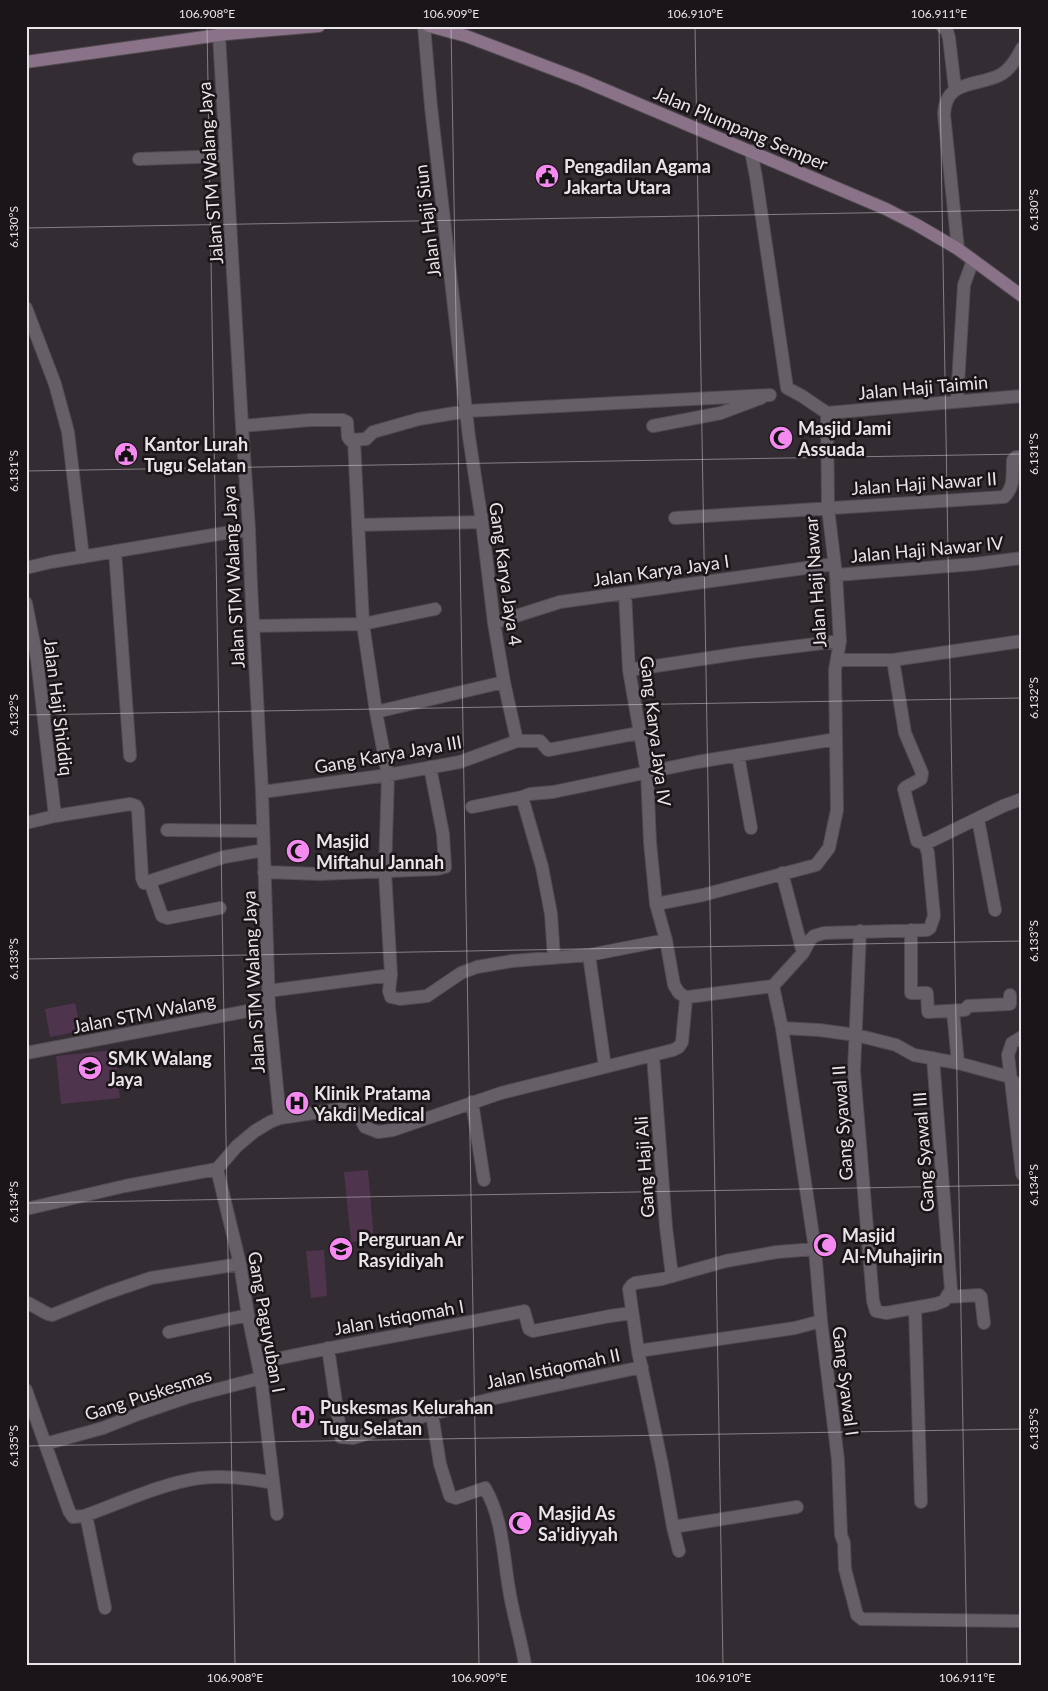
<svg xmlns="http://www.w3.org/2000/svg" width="1048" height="1691" font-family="Lato,sans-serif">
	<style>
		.green { fill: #4f344d }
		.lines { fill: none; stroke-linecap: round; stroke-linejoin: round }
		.street-casing { stroke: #514a50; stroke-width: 14 }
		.secondary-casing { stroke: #514a50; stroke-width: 14 }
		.street { stroke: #675f67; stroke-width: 12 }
		.secondary { stroke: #8a7389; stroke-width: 12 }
		.ticks { fill: none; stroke: #e9e4e8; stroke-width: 1; stroke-opacity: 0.45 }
		.labels { text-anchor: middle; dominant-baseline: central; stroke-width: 5; stroke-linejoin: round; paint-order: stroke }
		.street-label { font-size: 18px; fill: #e9e4e8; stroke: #191518 }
		.poi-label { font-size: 18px; font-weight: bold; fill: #e9e4e8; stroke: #191518; text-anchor: start }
		.neatline { fill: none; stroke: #e9e4e8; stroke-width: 2 }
		.ticks-label { font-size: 12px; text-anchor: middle; fill: #e9e4e8 }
	</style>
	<rect width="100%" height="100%" fill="#332c32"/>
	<path class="green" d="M75,1003L81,1031L50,1037L45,1009Z
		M115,1050L120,1098L61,1104L56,1056Z
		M368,1170L374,1240L351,1242L344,1172Z
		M324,1250L327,1296L311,1298L306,1251Z"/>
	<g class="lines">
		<g class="street-casing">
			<path id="street" d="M424,26L431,107L469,437L482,522L494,623L504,682L517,741
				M942,26L947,31L949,38L955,89
				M219,35L242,426L249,529L251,585L262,792L269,1007L280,1118
				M751,151L756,177L787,388
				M139,159L226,156
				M958,249L944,114C946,79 976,87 1000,75C1010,70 1016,59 1022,48
				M26,308L55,384L68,432L83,557
				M787,388L802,396L827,413
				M957,400L964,285L973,260
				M827,413L1022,396
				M242,426L310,420H343L347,422L348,437L350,440L366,439L373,432L419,419L467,411L770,395
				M653,426L721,413L761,398
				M354,440L363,624L376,712
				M675,518L1004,497C1015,487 1012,475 1013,460L1016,457H1022
				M358,525L482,522
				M115,551L130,756
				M26,568L51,562L249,529
				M836,575L975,564L1022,558
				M26,603L37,659L55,816
				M494,623L560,602L834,564
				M254,626L363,624L435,609
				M837,660H893L905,733L922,773L921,779L906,787L904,789L917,841L925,844
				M893,660L1022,641
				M629,670L742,653L840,641
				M504,682L376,712L388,775L385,872L391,975L389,991L391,997L400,999L427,996L461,973L477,967L512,961L589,955L666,940L656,904L650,842L647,773L629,670L625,593
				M738,755L751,828
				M262,792L388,775L460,762L517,741H540L548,750L639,733
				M472,807L522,797
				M978,819L995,910
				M26,823L55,816L130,804L136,806L138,810L142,878L144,883L224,857L264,850
				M167,830L263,831
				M264,872L320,874L437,869L445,867L443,834L430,767
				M782,873L803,953
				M150,882L162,916L168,918L220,908
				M656,904L703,895L816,865L829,848L837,810L835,670L840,641L836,575L828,508L827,413
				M911,930V993H927L928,1012L965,1010L968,1006L1010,1004V995
				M860,931L854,1071L873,1301L876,1311L886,1313L936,1304L944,1301L951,1290L933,1058
				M666,940L674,985L679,993L687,998
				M589,955L605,1067
				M554,958L551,914L542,867L522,797L530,794L553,792L697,762L836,739
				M773,986L782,1028L815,1249L821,1321L838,1460L841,1535L844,1543L845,1569L857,1615L862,1619L1022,1621
				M268,991L391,975
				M953,1011L958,1063
				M782,1028L819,1030L856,1035L896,1045L914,1055L958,1063L1010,1077L1017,1086L1022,1087
				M1022,1037L1012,1043L1008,1055L1022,1174
				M26,1053L269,1007
				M653,1055L666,1227L672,1276
				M472,1102L484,1180
				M217,1169L240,1264L248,1315L261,1378L277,1514
				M26,1209L125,1186L217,1169L237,1146L255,1131L270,1122L280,1118L340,1109L350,1110L358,1114L365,1127L378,1132L393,1130L501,1093L673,1050L679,1047L682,1042L686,999L688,997L773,986L803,953L810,940L814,936L824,933L927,930L930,928L934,916L928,853L925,844L1003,806L1022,799
				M948,1297L979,1295L981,1297L984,1323
				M28,1303L48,1314L52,1315L107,1293L151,1278L240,1264
				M915,1308L921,1502
				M169,1332L248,1315
				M328,1348L341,1437L353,1438L424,1416L491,1399L642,1367
				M638,1351L795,1328L821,1321
				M258,1363C346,1343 436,1330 524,1311L529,1329L533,1331L610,1316L632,1313
				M26,1390L69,1511L73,1517L84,1516C120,1503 163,1483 200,1478C225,1475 249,1478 273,1483
				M432,1414L440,1464L450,1496L456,1498L485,1488C503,1519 503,1555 509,1589C513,1615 521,1639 525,1665
				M45,1444L103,1428L141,1413L188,1397L261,1378
				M797,1507L673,1527L662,1465L638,1351L629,1289L632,1285L635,1283L662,1279L726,1261L777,1252L815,1249
				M86,1515L105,1608
				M673,1527L679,1551"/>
		</g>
		<g class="secondary-casing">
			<path id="secondary" d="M429,26L466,36L582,80L886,209L917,225L958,249L1022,296
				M26,62L226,34L319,26"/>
		</g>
		<use href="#street" class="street"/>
		<use href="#secondary" class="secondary"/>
	</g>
	<path class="ticks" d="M207,26L235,1665M451,26L479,1665M695,26L723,1665M939,26L967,1665M26,228L1022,210M26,471L1022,454M26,715L1022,698M26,959L1022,941M26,1203L1022,1185M26,1446L1022,1429"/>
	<defs>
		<g id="civic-disc" transform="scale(1.25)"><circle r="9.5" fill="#f489ef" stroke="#191518"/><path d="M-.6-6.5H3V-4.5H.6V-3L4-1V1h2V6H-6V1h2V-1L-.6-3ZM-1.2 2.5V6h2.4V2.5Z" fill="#111"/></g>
		<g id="mosque-disc" transform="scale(1.25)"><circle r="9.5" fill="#f489ef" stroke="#191518"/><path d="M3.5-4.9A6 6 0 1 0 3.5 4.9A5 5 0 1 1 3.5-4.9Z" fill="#111"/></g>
		<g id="school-disc" transform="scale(1.25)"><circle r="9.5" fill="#f489ef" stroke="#191518"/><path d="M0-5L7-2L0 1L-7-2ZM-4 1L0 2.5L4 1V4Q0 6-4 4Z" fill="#111"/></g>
		<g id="hospital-disc" transform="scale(1.25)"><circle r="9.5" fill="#f489ef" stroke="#191518"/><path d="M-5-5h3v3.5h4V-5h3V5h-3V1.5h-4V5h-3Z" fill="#111"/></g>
	</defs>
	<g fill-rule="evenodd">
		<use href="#civic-disc" x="547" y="176"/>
		<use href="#mosque-disc" x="781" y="438"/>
		<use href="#civic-disc" x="126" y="454"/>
		<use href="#mosque-disc" x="298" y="851"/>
		<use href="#school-disc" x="90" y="1068"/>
		<use href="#hospital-disc" x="297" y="1103"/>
		<use href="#mosque-disc" x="825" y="1245"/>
		<use href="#school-disc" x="341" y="1249"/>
		<use href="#hospital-disc" x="303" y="1417"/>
		<use href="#mosque-disc" x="520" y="1523"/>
	</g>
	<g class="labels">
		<g class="street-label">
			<text transform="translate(741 128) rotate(23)">Jalan Plumpang Semper</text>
			<text transform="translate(210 173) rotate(-94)">Jalan STM Walang Jaya</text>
			<text transform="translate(427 221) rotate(-97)">Jalan Haji Siun</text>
			<text transform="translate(923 387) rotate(-5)">Jalan Haji Taimin</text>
			<text transform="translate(924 483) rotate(-4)">Jalan Haji Nawar II</text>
			<text transform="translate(927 549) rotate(-5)">Jalan Haji Nawar IV</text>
			<text transform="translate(661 570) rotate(-8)">Jalan Karya Jaya I</text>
			<text transform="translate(506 574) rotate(82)">Gang Karya Jaya 4</text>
			<text transform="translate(233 577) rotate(-93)">Jalan STM Walang Jaya</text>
			<text transform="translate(815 582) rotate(-94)">Jalan Haji Nawar</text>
			<text transform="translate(59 707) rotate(83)">Jalan Haji Shiddiq</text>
			<text transform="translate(656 731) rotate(83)">Gang Karya Jaya IV</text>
			<text transform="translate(388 754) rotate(-10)">Gang Karya Jaya III</text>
			<text transform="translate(253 982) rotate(-93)">Jalan STM Walang Jaya</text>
			<text transform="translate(144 1013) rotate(-11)">Jalan STM Walang</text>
			<text transform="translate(842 1123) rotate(-94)">Gang Syawal II</text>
			<text transform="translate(923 1152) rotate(-94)">Gang Syawal III</text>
			<text transform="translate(644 1167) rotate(-94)">Gang Haji Ali</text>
			<text transform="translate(399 1317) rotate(-10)">Jalan Istiqomah I</text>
			<text transform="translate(267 1322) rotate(80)">Gang Paguyuban I</text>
			<text transform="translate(553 1368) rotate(-12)">Jalan Istiqomah II</text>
			<text transform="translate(846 1381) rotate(83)">Gang Syawal I</text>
			<text transform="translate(148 1394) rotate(-18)">Gang Puskesmas</text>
		</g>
		<g class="poi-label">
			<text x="564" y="166">Pengadilan Agama<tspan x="564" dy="21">Jakarta Utara</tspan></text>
			<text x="798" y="428">Masjid Jami<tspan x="798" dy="21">Assuada</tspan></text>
			<text x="144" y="444">Kantor Lurah<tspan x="144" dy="21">Tugu Selatan</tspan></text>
			<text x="316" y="841">Masjid<tspan x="316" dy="21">Miftahul Jannah</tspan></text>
			<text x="108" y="1058">SMK Walang<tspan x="108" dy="21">Jaya</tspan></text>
			<text x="314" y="1093">Klinik Pratama<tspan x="314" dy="21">Yakdi Medical</tspan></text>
			<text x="842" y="1235">Masjid<tspan x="842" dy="21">Al-Muhajirin</tspan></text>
			<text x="358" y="1239">Perguruan Ar<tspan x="358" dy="21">Rasyidiyah</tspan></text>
			<text x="320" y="1407">Puskesmas Kelurahan<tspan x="320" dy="21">Tugu Selatan</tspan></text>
			<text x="538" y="1513">Masjid As<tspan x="538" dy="21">Sa'idiyyah</tspan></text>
		</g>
	</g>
	<rect width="1048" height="1691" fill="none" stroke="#191518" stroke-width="55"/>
	<rect x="28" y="28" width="992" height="1636" class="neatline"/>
	<g class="ticks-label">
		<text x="207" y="18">106.908°E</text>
		<text x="451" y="18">106.909°E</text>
		<text x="695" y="18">106.910°E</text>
		<text x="939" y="18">106.911°E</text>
		<text transform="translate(1034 210) rotate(-90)" y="4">6.130°S</text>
		<text transform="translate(14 227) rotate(-90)" y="4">6.130°S</text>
		<text transform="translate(1034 454) rotate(-90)" y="4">6.131°S</text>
		<text transform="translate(14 471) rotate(-90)" y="4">6.131°S</text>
		<text transform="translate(1034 698) rotate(-90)" y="4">6.132°S</text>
		<text transform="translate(14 715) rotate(-90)" y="4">6.132°S</text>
		<text transform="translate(1034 941) rotate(-90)" y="4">6.133°S</text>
		<text transform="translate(14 959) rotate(-90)" y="4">6.133°S</text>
		<text transform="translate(1034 1185) rotate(-90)" y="4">6.134°S</text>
		<text transform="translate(14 1202) rotate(-90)" y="4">6.134°S</text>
		<text transform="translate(1034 1429) rotate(-90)" y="4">6.135°S</text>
		<text transform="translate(14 1446) rotate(-90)" y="4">6.135°S</text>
		<text x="235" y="1682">106.908°E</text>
		<text x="479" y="1682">106.909°E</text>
		<text x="723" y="1682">106.910°E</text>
		<text x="967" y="1682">106.911°E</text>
	</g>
</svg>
